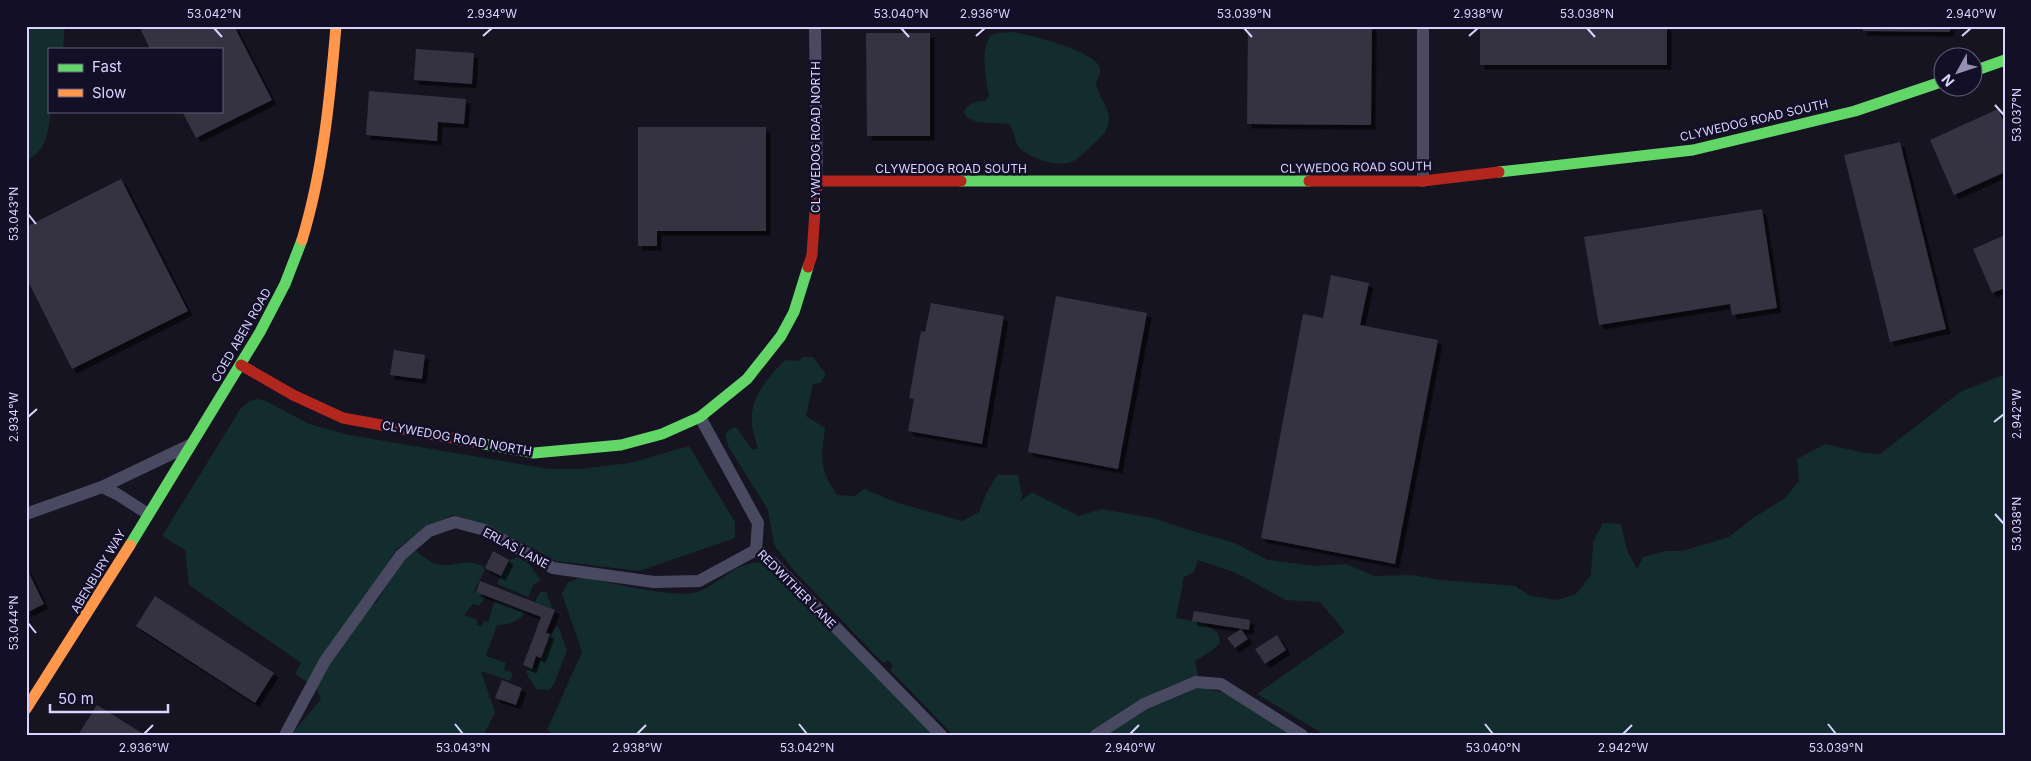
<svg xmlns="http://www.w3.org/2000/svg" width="2031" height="761" font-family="Inter,sans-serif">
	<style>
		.green { fill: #132c2d }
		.building { fill: #343243; filter: url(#shadow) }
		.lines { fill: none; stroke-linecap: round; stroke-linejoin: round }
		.street { stroke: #4a4962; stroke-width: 12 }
		.fast { stroke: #63d668; stroke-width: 11 }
		.slow { stroke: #ff974d; stroke-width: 11 }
		.jam { stroke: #b3261e; stroke-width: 11 }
		.ticks { fill: none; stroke: #d9d4ff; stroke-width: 2 }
		.labels { text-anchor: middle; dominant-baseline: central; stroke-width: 5; stroke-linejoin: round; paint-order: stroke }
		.street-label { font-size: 12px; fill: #d9d4ff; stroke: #130f26 }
		.neatline { fill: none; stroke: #d9d4ff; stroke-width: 2 }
		.ticks-label { font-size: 12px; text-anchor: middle; fill: #d9d4ff }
	</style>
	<defs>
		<filter id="shadow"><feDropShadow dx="4.5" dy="4.5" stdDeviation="0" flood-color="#0009"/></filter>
	</defs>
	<rect width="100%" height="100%" fill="#161421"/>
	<path class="green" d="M26,26H65L63,49H49V111H51C48,132 47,151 26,161Z
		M1013,32C1030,35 1091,50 1099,66C1102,72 1098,78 1096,84C1098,97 1110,107 1109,120C1108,131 1100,139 1092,145C1086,151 1079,159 1071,162C1057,167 1034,159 1023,151C1013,144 1016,132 1009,124L977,122L967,118L964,112C969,102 974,102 985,101L989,96C986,78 980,53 990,36L996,33Z
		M803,357H813L826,374L821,383L813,384L806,416L825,428C821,459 819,468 837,495L854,496L864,489L898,503L962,521L979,512L986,494L997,475H1018L1022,496L1020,502L1031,492L1079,516L1101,509L1153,518L1189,530L1235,543L1268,560L1316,566L1346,564L1375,576L1411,575L1442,580L1515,586L1531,596L1557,600L1576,594L1591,575L1593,542L1603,523L1621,524L1627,550L1637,569L1643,557L1666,551H1682L1729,537L1753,518L1785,498L1799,481L1797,459L1825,444L1865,453L1880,454L1960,392L2005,374V735H1325L1257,694L1345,632L1320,602L1286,600L1236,573L1198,560L1194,572L1184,577L1176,618L1204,623L1218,633L1220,643L1210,652L1195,661L1198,676L1138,701L1087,735H953L890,670L893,666L888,660L883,663L795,572L774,545L768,510L728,446L725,434L730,429L736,427L752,449H758C756,441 753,433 752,425C749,399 767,378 785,360L798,361Z
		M257,399L266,401L309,424L349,435L549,469H579L630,463L689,446L735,522V538L639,571L556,561L488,525L453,515L426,527L397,549L363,600L375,604L400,565L414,550C422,555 431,564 441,565C459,566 464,558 483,566L485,570L474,591L486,596L479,606L473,604L464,615L478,620L477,625L482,626L484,621L488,622L495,600L526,611C519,622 509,625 497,625L486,656L506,663L504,670L513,673L510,681L481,671L495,712L484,735H291L321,699L316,688L295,674L301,663L189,585L185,550L162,536L241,408L250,401Z
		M518,557L529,564L541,580L534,584L528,597L497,584L509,560Z
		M758,562L771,567L934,735H554L547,730L582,652L562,594L567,583L581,577C606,581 680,601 700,591C721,582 733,565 758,562Z
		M540,592H546L553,609L535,602Z
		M558,626L567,650L565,656L553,686L548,690L536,689L526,673L529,667L536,670L549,634Z
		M1200,687L1228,694L1293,735H1106L1146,710Z"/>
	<path class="building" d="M148,26H234L272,100L196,138L182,111H221V49H150L141,30Z
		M1248,26H1372L1371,125L1247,124Z
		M1480,26H1667V65H1480Z
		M1863,26H1950V32L1863,31Z
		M866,33H930V136H867Z
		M416,49L474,53L472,84L414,80Z
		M369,91L466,99L464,124L438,122L437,141L366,135Z
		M1998,109L2005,125V172L1954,195L1930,140Z
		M638,127H766V231H657V246H638Z
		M1900,142L1946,329L1890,342L1844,155Z
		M121,179L188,311L72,369L26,277V227Z
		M1762,209L1777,308L1732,315L1730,304L1599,325L1584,237Z
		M2005,235V288L1992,293L1973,249Z
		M1331,275L1369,283L1360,325L1438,340L1395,564L1261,538L1303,314L1323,318Z
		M1056,296L1147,313L1118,469L1028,452Z
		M931,303L1004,316L982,444L908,431L914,399L909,398L921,331L925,332Z
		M394,350L425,355L422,379L390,375Z
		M493,551L509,560L501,576L485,568Z
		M26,567L44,604L26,613Z
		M480,581L555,610L546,633L550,634L541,658L536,656L532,669L523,665L541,617L476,592Z
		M155,596L274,673L255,703L136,626Z
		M1194,611L1250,620L1249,630L1192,621Z
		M1241,629L1248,639L1235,648L1227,638Z
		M1277,635L1286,650L1265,664L1255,649Z
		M502,680L522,688L516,705L495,698Z
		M97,705L145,735H78Z"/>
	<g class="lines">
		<path class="street" d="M815,26L817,181
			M1423,26V181
			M700,417L758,523L756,550L772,562L941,735
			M102,487L117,494L148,514
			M26,514L102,487L190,445
			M285,735L325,661L401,555L429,531L455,522L485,530L553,568L654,582L699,581L756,550
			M1096,735L1144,704L1196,682L1221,684L1302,735"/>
		<path class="fast" d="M1974,71L2005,60
			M1499,172L1693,150L1855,111L1944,81
			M961,181H1309
			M479,443L534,453L621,445L662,434L700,417L747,379L781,336L794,312L808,267
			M130,545L260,332L285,284L302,240"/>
		<path class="slow" d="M302,240C323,171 330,98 336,26
			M26,709L130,545"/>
		<path class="jam" d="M1309,181H1423L1499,172
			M808,267L812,255L817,181H961
			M241,365L293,395L343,418L479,443"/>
	</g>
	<path class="ticks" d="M214,28L222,37M901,28L909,37M1244,28L1252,37M1587,28L1595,37M483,36L492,28M976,36L985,28M1469,36L1478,28M1962,36L1971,28M1995,105L2004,115M28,214L36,224M28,417L37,409M1994,422L2004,414M1995,514L2004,524M28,623L36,633M455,724L463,734M799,724L807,734M1485,724L1493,734M1828,724L1836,734M144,734L153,725M637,734L646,725M1130,734L1139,725M1623,734L1632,725"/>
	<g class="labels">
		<g class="street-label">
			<text transform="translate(1754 120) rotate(-13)">CLYWEDOG ROAD SOUTH</text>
			<text transform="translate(815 137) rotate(-90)">CLYWEDOG ROAD NORTH</text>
			<text transform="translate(1356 167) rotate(-1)">CLYWEDOG ROAD SOUTH</text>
			<text x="951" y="168">CLYWEDOG ROAD SOUTH</text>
			<text transform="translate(241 335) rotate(-60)">COED ABEN ROAD</text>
			<text transform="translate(457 438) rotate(10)">CLYWEDOG ROAD NORTH</text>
			<text transform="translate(516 548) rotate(28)">ERLAS LANE</text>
			<text transform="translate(98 571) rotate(-59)">ABENBURY WAY</text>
			<text transform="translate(797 589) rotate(45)">REDWITHER LANE</text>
		</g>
	</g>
	<rect width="2031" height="761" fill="none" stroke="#130f26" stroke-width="55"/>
	<rect x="48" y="48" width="175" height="65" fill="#130f26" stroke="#625e7d"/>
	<rect x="58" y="64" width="25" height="8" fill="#63d668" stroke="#625e7d"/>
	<text x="92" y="72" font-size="15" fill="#d9d4ff">Fast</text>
	<rect x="58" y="89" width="25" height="8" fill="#ff974d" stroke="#625e7d"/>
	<text x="92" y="98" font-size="15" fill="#d9d4ff">Slow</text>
	<g transform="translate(1958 72) rotate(230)"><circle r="24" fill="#130f26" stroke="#625e7d"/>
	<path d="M0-4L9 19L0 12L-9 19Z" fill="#9591b1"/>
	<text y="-8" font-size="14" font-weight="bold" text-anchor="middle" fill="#d9d4ff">N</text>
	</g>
	<path d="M50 704v8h118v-8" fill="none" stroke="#d9d4ff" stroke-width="2.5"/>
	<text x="58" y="704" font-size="15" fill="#d9d4ff" stroke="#130f26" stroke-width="4" paint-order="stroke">50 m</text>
	<rect x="28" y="28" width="1976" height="706" class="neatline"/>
	<g class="ticks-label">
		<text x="214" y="18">53.042°N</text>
		<text x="492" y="18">2.934°W</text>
		<text x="901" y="18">53.040°N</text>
		<text x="985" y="18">2.936°W</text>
		<text x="1244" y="18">53.039°N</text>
		<text x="1478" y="18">2.938°W</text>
		<text x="1587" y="18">53.038°N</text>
		<text x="1971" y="18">2.940°W</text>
		<text transform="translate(2017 115) rotate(-90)" y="4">53.037°N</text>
		<text transform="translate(14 214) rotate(-90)" y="4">53.043°N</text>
		<text transform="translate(2017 414) rotate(-90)" y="4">2.942°W</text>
		<text transform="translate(14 417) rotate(-90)" y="4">2.934°W</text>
		<text transform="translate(2017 524) rotate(-90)" y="4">53.038°N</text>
		<text transform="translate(14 623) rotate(-90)" y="4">53.044°N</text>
		<text x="144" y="752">2.936°W</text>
		<text x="463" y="752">53.043°N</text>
		<text x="637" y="752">2.938°W</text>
		<text x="807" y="752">53.042°N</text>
		<text x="1130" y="752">2.940°W</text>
		<text x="1493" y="752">53.040°N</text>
		<text x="1623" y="752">2.942°W</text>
		<text x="1836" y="752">53.039°N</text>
	</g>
</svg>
